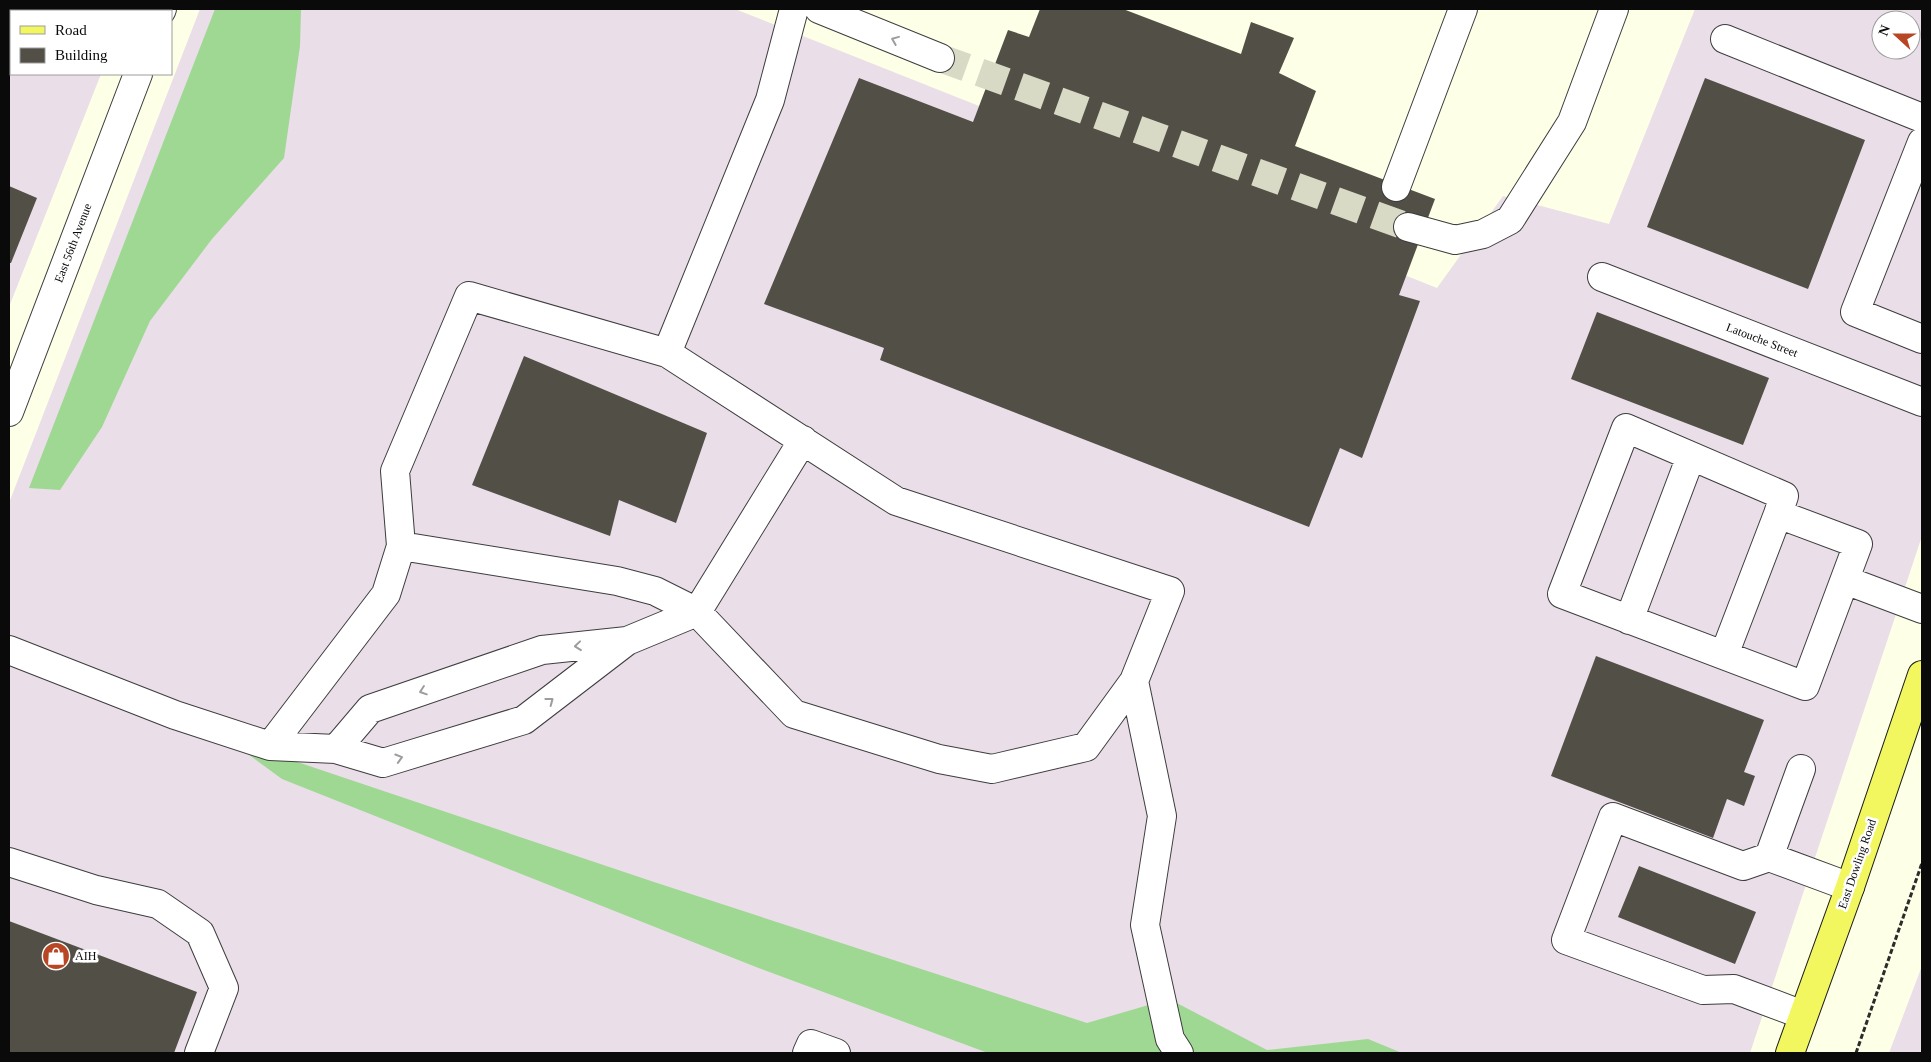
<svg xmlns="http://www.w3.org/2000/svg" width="1931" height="1062" font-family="Georgia,serif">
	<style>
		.industrial { fill: #eadee8; fill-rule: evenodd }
		.forest { fill: #9fd893 }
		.building { fill: #524f47 }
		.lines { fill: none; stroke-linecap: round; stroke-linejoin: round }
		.minor-tunnel { stroke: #d9dac6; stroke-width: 28; stroke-dasharray: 28 14; stroke-linecap: butt }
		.minor-casing { stroke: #3d3d3d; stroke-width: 30 }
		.major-casing { stroke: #1b1b1b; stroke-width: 30 }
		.path { stroke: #2c2c2c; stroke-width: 3; stroke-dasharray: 5 2.5; stroke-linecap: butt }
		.minor { stroke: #fff; stroke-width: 28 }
		.major { stroke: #f2f75f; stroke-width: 28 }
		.oneway { stroke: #9d9d9d }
		.labels { text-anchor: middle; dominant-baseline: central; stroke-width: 5; stroke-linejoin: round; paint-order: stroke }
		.street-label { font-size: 12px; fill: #0a0a0a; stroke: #fff }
		.poi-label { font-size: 12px; fill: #0a0a0a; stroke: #fff; text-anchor: start }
	</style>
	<rect width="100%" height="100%" fill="#fdffe7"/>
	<path class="industrial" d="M9,9H127L126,11H11V74H101L9,307Z
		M200,9H735L1437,288L1503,196L1609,224L1695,9H1922V536L1750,1053H9V503ZM1881,20H1911V50H1881Z
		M1922,966V1053H1889Z"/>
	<path class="forest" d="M215,9H301L300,46L284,158L212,239L150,321L102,427L60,490L29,488Z
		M226,738L654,882L1087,1023L1169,999L1267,1050L1368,1039L1402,1053H988L756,967L282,779Z"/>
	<path class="building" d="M1040,9H1123L1241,54L1251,22L1294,38L1279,73L1316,91L1295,146L1435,199L1399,295L1420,301L1362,458L1340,448L1309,527L880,360L884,348L764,304L859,78L973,122L1008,30L1029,37Z
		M1705,78L1865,140L1808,289L1647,227Z
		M9,186L37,198L11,263H9Z
		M1597,312L1769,378L1743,445L1571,379Z
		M524,356L707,433L676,523L619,500L610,536L472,485Z
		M1596,656L1764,720L1744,772L1755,776L1744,806L1727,799L1713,838L1551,776Z
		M1639,866L1756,912L1735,964L1618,917Z
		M9,921L197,992L174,1053H9Z"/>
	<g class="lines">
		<path class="minor-tunnel" d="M940,58L1408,227"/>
		<g class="minor-casing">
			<path id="minor" d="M819,9L940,58
				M63,11L64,9
				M161,11L162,9
				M9,31L11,32
				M1725,39L1922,118
				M1922,142L1855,312L1922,339
				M1396,187L1463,9
				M1408,227L1455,240L1483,234L1510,220L1572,122L1614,9
				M1602,277L1922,402
				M9,412L138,74
				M1626,428L1784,496L1778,514L1858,544L1805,686L1562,594Z
				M401,546L617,581L655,591L697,612L803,440
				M1845,580L1922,609
				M1629,620L1691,456
				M9,650L175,715L270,746L336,749L383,763L524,720L627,641L697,612L794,714L939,759L992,769L1086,747L1134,681L1170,591L896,501L667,353L770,100L794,9
				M1724,655L1778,514
				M1134,681L1162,816L1145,925L1170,1039L1179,1053
				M270,746L386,594L401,546L395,471L469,296L667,353
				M336,749L370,709L542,650L627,641
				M1769,857L1801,769
				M9,862L96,890L158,904L200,933L224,988L199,1053
				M1803,1015L1734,989L1703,990L1566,940L1613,817L1743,866L1769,857L1850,887
				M807,1053L811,1044L836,1053"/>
		</g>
		<g class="major-casing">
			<path id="major" d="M1790,1053L1850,887L1922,675"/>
		</g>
		<path class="path" d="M1856,1053L1922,863"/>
		<use href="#minor" class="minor"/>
		<use href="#major" class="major"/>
	</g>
	<defs><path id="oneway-chevron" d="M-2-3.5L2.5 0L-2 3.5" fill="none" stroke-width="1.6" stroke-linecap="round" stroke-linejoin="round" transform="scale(1.25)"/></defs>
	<g class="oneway">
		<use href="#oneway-chevron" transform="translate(895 40) rotate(-158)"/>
		<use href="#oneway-chevron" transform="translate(578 646) rotate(174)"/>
		<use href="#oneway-chevron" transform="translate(423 691) rotate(161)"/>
		<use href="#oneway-chevron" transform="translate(550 701) rotate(-37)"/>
		<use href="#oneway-chevron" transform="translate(399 758) rotate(-17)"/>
	</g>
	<defs>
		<g id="shop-disc" transform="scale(1.4375)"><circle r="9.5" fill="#b74625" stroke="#fff"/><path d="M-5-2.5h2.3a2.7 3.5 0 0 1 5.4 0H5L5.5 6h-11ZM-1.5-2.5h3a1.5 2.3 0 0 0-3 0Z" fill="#fff"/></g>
	</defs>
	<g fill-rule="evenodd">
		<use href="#shop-disc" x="56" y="956"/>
	</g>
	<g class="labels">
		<g class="street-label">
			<text transform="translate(73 243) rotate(-69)">East 56th Avenue</text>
			<text transform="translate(1762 340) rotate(21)">Latouche Street</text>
			<text transform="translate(1857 864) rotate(-71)">East Dowling Road</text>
		</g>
		<g class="poi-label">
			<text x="75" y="956">AIH</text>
		</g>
	</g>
	<rect width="1931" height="1062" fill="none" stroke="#0a0a0a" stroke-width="20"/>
	<rect x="10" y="10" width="162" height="65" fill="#ffffff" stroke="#9d9d9d"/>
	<rect x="20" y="26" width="25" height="8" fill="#f2f75f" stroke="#9d9d9d"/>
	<text x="55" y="35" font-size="15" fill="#0a0a0a">Road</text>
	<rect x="20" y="48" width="25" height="15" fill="#524f47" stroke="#9d9d9d"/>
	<text x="55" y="60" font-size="15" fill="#0a0a0a">Building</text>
	<g transform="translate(1896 35) rotate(291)"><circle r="24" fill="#ffffff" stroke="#9d9d9d"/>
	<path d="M0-4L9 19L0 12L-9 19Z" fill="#b74625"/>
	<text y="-8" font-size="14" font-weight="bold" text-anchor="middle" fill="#0a0a0a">N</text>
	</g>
</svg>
